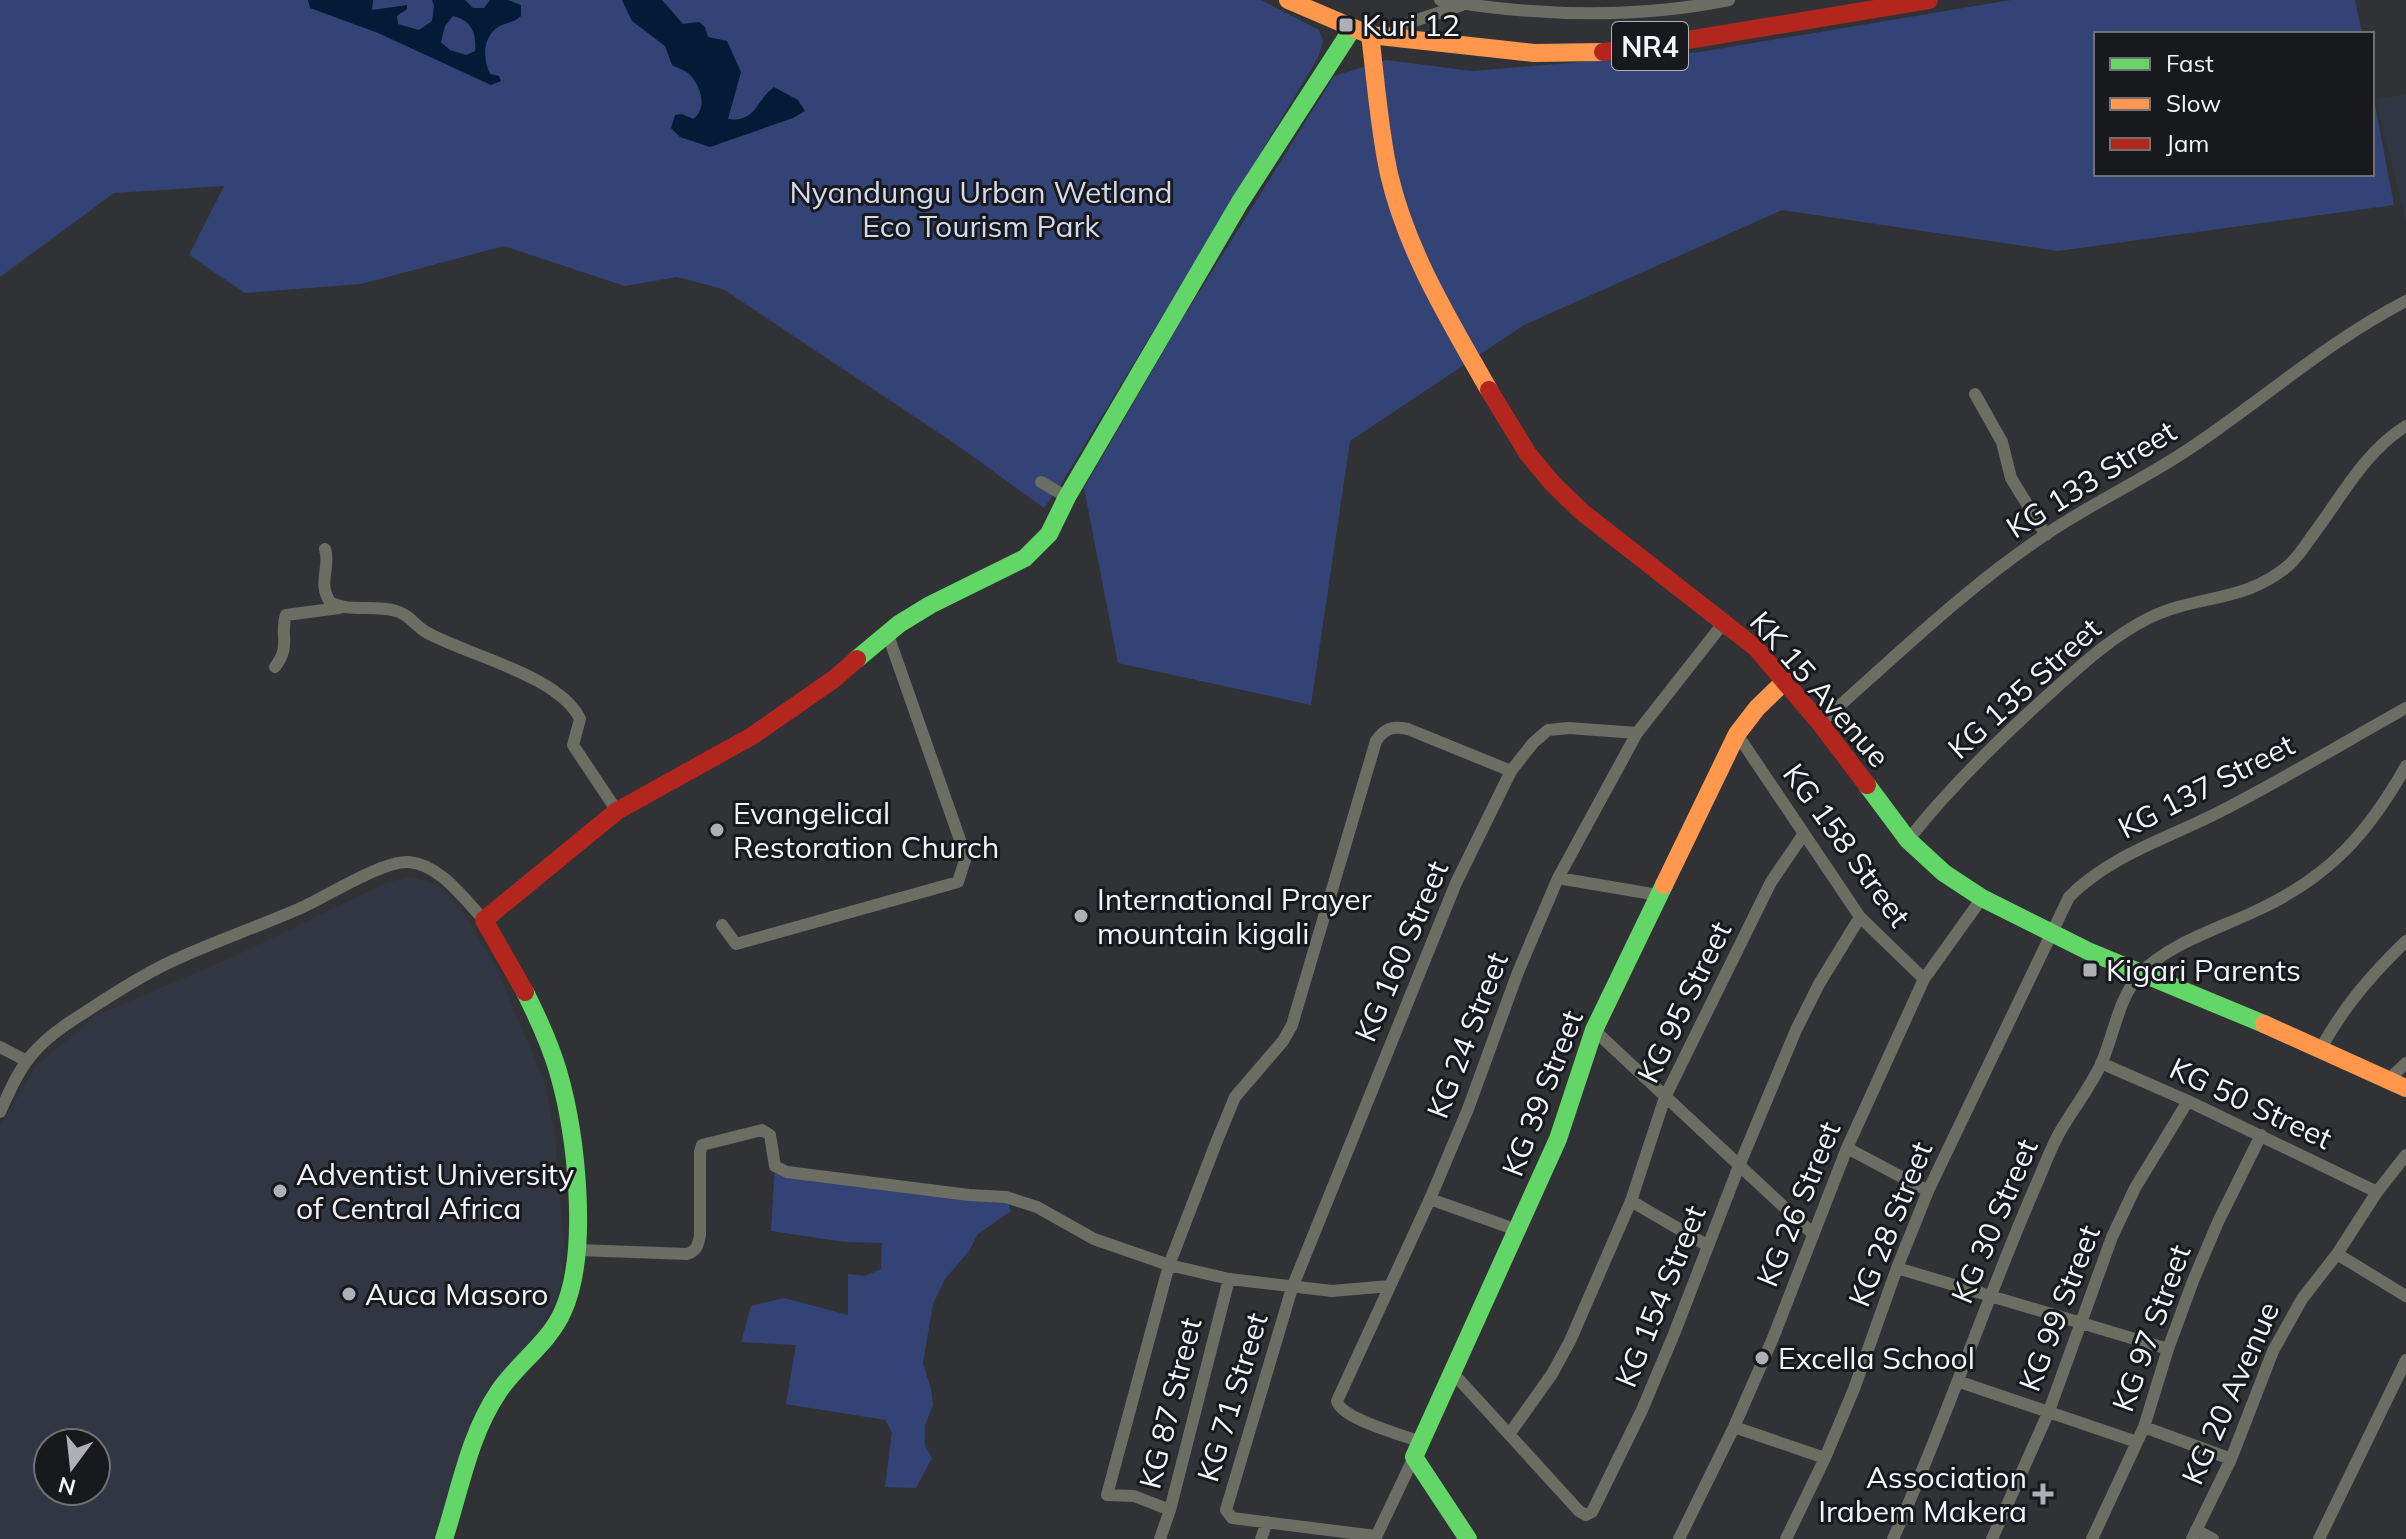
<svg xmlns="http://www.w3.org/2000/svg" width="2406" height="1539" font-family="Mulish,sans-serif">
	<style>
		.built { fill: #323643; fill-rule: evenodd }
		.green { fill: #344376 }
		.water { fill: #041b37; fill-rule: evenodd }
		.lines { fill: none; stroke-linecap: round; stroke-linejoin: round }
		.street { stroke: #6c6d63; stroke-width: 12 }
		.fast { stroke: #63d668; stroke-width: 18 }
		.slow { stroke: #ff974d; stroke-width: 18 }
		.jam { stroke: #b3261e; stroke-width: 18 }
		.poi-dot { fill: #aeb0b5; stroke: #18191d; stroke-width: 3 }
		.labels { text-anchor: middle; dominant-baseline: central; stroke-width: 6; stroke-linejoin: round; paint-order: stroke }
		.shield { fill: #18191d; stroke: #b1b2b7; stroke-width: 2 }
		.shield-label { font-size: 28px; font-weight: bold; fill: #f2f4f9 }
		.poi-label { font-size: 30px; fill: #f2f4f9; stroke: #18191d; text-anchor: start }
		.park-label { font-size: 30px; fill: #d3daee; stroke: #18191d }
		.street-label { font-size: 30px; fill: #f2f4f9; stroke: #18191d }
	</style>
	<rect width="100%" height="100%" fill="#313236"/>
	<path class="built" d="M2406,94V221L2376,100Z
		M411,876L439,886L466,915L497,970L545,1083L555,1136L564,1246L561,1291L531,1347L491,1391L435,1539H0V1126L35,1067L95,1016L235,956L383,884ZM48,1443H96V1491H48Z"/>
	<path class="green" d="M0,0H1261L1319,30L1323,41L1318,58L1061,484L1044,508L957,445L723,289L677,277L625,286L504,246L361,284L245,293L189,255L224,186L114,193L0,277Z
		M2011,0H2355L2362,34H2096V174H2372V89L2394,205L2058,251L1782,210L1524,325L1350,441L1311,705L1118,663L1084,488L1178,326L1334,76L1386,60L1472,71L1700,52Z
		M775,1166L1006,1197L1011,1211L978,1234L969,1251L945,1279L933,1304L923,1363L931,1389L933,1405L925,1425V1446L932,1458L916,1488L885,1487L892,1432L885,1420L786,1404L796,1345L741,1342L751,1306L784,1298L848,1315V1274L865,1276L881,1269L882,1243L845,1242L771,1231Z"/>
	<path class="water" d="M308,0H373L372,10L407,5V9L397,16L398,24L419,30L432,21L434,6L432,0H465L473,8H484L490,0H508L521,5V16C514,23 506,22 498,27C482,38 483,59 490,74L499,76L501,81L491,85L378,33L310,8ZM453,16C471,20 477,33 475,51L466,55L450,50L441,42L445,26Z
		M622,0H662L683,24L699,22L705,27L708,37L727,41L741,72L728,119C756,123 756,100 774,87L798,100L805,111L793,118L710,147L680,137L671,128L675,115L682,114L693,119C707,109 702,89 691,76C687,71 678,68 672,65L665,46L632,21Z"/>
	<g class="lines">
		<path class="street" d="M1440,0C1535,16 1635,19 1729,0
			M1387,35L1411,22L1462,5
			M1975,394L2002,442L2011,478L2046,535
			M1041,482L1067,497
			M325,549C331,567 317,582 330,602C349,613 374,604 396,611C409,614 415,626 426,632C466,655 559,675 580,719L573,745L617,811
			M275,667C292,644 279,635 286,615L339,608
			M1820,723C1895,657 1969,584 2054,529C2100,499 2150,476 2195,445C2266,397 2330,340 2406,301
			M1737,734L1860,917L1924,979
			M1908,840C1950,787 1998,740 2048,695C2079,667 2111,637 2149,618C2198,594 2245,603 2289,565C2298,557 2305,546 2312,536C2341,498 2364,452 2406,426
			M1558,878L1658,895
			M722,925L736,944L958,882L966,857L888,635
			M1594,1030L1812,1233
			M0,1047L27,1061
			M2321,1048C2345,1005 2371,975 2406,941
			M2101,1063L2188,1101L2377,1192
			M2389,1079L2406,1063
			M0,1112C10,1090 20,1066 37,1049C52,1033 71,1021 90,1009C116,992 141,976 168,963C212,942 258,927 303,907C329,895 382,861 408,862C440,864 464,899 484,920
			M1847,1148L1928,1191
			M1430,1199L1517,1230
			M1631,1201L1708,1246
			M578,1250L687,1254C697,1251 698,1245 700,1235V1152L702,1145L762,1130L770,1135L775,1166L787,1172L969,1195L1006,1197L1037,1207L1094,1239L1169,1265L1229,1279L1332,1291L1390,1286L1430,1199L1468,1109L1518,972L1558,878L1637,733L1725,621
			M2337,1254L2406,1296
			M1897,1268L2168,1349
			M1390,1286L1337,1401C1341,1419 1403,1435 1421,1442
			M1453,1373L1579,1511L1586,1515L1592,1512L1642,1410L1674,1334L1739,1166L1796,1030L1819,984L1860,917
			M1960,1382L2137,1442
			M1734,1427L1825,1458
			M2144,1427L2231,1459
			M1510,1433L1552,1374L1570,1341L1631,1201L1665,1097L1771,882L1803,835
			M1170,1510L1134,1496L1107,1495L1169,1265L1216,1143L1235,1097L1283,1041L1292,1025L1376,741C1385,728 1392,726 1408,729L1511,771
			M2196,1530L2213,1539
			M1376,1536L1232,1518L1226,1510L1292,1288L1456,883L1511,771L1533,743L1548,730L1569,728L1637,733
			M1160,1539L1170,1510L1229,1279
			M1261,1539L1267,1522
			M1375,1539L1414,1457
			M1679,1539L1734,1427L1773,1338L1847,1148L1924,979L1982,898
			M1786,1539L1825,1458L1854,1389L1897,1268L1928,1191L2069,897C2111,854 2172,837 2223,810C2285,778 2345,742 2406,708
			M1893,1539C1945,1423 1985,1302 2036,1185C2044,1167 2051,1147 2061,1130C2074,1108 2091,1086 2102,1062C2114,1034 2119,997 2140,974C2168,943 2226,926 2262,908C2331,875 2369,832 2406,766
			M1992,1539L2049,1411L2112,1237L2135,1188L2188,1101
			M2092,1539L2144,1427L2168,1349L2193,1281L2218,1222L2261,1135
			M2192,1539L2231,1459L2273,1351L2302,1299L2337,1254L2377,1192L2406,1155
			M2319,1539L2406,1360"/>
		<path class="fast" d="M857,659L899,624L930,605L1025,558L1049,534L1067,497L1240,202L1352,29
			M1867,785L1908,840L1944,873L1982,898L2088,951L2264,1024
			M444,1539C460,1490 469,1435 499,1391C518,1363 549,1343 563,1311C590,1251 576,1133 558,1071C550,1044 538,1018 525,992
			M1468,1539L1414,1457L1558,1139L1594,1030L1664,885"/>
		<path class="slow" d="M1288,0L1370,35L1534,53L1603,52
			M1370,35C1376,81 1379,129 1389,174C1407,252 1450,321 1489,390
			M1664,885L1737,734L1757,708L1785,681
			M2264,1024L2406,1088"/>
		<path class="jam" d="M1603,52L1646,47L1929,0
			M1489,390L1528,454L1553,484L1582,512L1756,648L1820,723L1867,785
			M525,992L484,920L617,811L752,736L834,679L857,659"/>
	</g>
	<g class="poi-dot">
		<rect x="1338" y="17" width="16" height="16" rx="4"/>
		<circle cx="717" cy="830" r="8"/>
		<circle cx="1081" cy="916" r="8"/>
		<rect x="2082" y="962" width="16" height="16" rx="4"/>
		<circle cx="280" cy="1191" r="8"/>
		<circle cx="349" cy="1294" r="8"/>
		<circle cx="1762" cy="1358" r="8"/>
		<path d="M2039 1482h8v8h8v8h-8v8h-8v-8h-8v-8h8z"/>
	</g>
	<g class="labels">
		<rect class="shield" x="1612" y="22" width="76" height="48" rx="6"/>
		<g class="shield-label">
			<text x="1650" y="46">NR4</text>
		</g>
		<g class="poi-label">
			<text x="1362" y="25">Kuri 12</text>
			<text x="733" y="813">Evangelical<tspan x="733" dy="34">Restoration Church</tspan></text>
			<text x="1097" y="899">International Prayer<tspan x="1097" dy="34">mountain kigali</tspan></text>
			<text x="2106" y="970">Kigari Parents</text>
			<text x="296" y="1174">Adventist University<tspan x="296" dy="34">of Central Africa</tspan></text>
			<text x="365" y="1294">Auca Masoro</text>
			<text x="1778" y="1358">Excella School</text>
			<text x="2027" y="1477" text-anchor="end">Association<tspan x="2027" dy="34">Irabem Makera</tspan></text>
		</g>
		<g class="park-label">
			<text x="981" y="192">Nyandungu Urban Wetland<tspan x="981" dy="34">Eco Tourism Park</tspan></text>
		</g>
		<g class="street-label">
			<text transform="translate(2091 479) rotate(-32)">KG 133 Street</text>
			<text transform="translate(2024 688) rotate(-42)">KG 135 Street</text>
			<text transform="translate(1820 689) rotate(49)">KK 15 Avenue</text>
			<text transform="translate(2206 786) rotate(-27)">KG 137 Street</text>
			<text transform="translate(1847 845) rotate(54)">KG 158 Street</text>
			<text transform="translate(1401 951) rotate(-67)">KG 160 Street</text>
			<text transform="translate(1684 1002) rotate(-64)">KG 95 Street</text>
			<text transform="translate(1467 1035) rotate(-69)">KG 24 Street</text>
			<text transform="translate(1542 1093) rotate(-69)">KG 39 Street</text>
			<text transform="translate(2251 1103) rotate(25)">KG 50 Street</text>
			<text transform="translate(1798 1204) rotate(-68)">KG 26 Street</text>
			<text transform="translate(1994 1221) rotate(-67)">KG 30 Street</text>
			<text transform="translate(1890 1224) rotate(-68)">KG 28 Street</text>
			<text transform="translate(1660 1296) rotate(-68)">KG 154 Street</text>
			<text transform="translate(2059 1308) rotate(-69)">KG 99 Street</text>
			<text transform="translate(2151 1328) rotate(-70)">KG 97 Street</text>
			<text transform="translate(2230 1393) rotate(-66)">KG 20 Avenue</text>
			<text transform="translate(1232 1397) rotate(-73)">KG 71 Street</text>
			<text transform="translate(1170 1403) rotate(-76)">KG 87 Street</text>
		</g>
	</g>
	<rect x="2094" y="32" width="280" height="144" fill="#18191d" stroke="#6f7175" stroke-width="2"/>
	<rect x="2110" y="58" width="40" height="12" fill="#63d668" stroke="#6f7175" stroke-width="2"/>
	<text x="2166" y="72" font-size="24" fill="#f2f4f9">Fast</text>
	<rect x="2110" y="98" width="40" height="12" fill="#ff974d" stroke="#6f7175" stroke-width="2"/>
	<text x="2166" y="112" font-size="24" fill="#f2f4f9">Slow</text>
	<rect x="2110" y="138" width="40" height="12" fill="#b3261e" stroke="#6f7175" stroke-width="2"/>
	<text x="2166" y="152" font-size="24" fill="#f2f4f9">Jam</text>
	<g transform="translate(72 1467) rotate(195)"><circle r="38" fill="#18191d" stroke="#6f7175" stroke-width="2"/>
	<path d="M0-6L14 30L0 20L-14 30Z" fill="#aeb0b5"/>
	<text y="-12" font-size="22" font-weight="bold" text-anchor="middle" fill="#f2f4f9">N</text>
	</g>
</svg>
